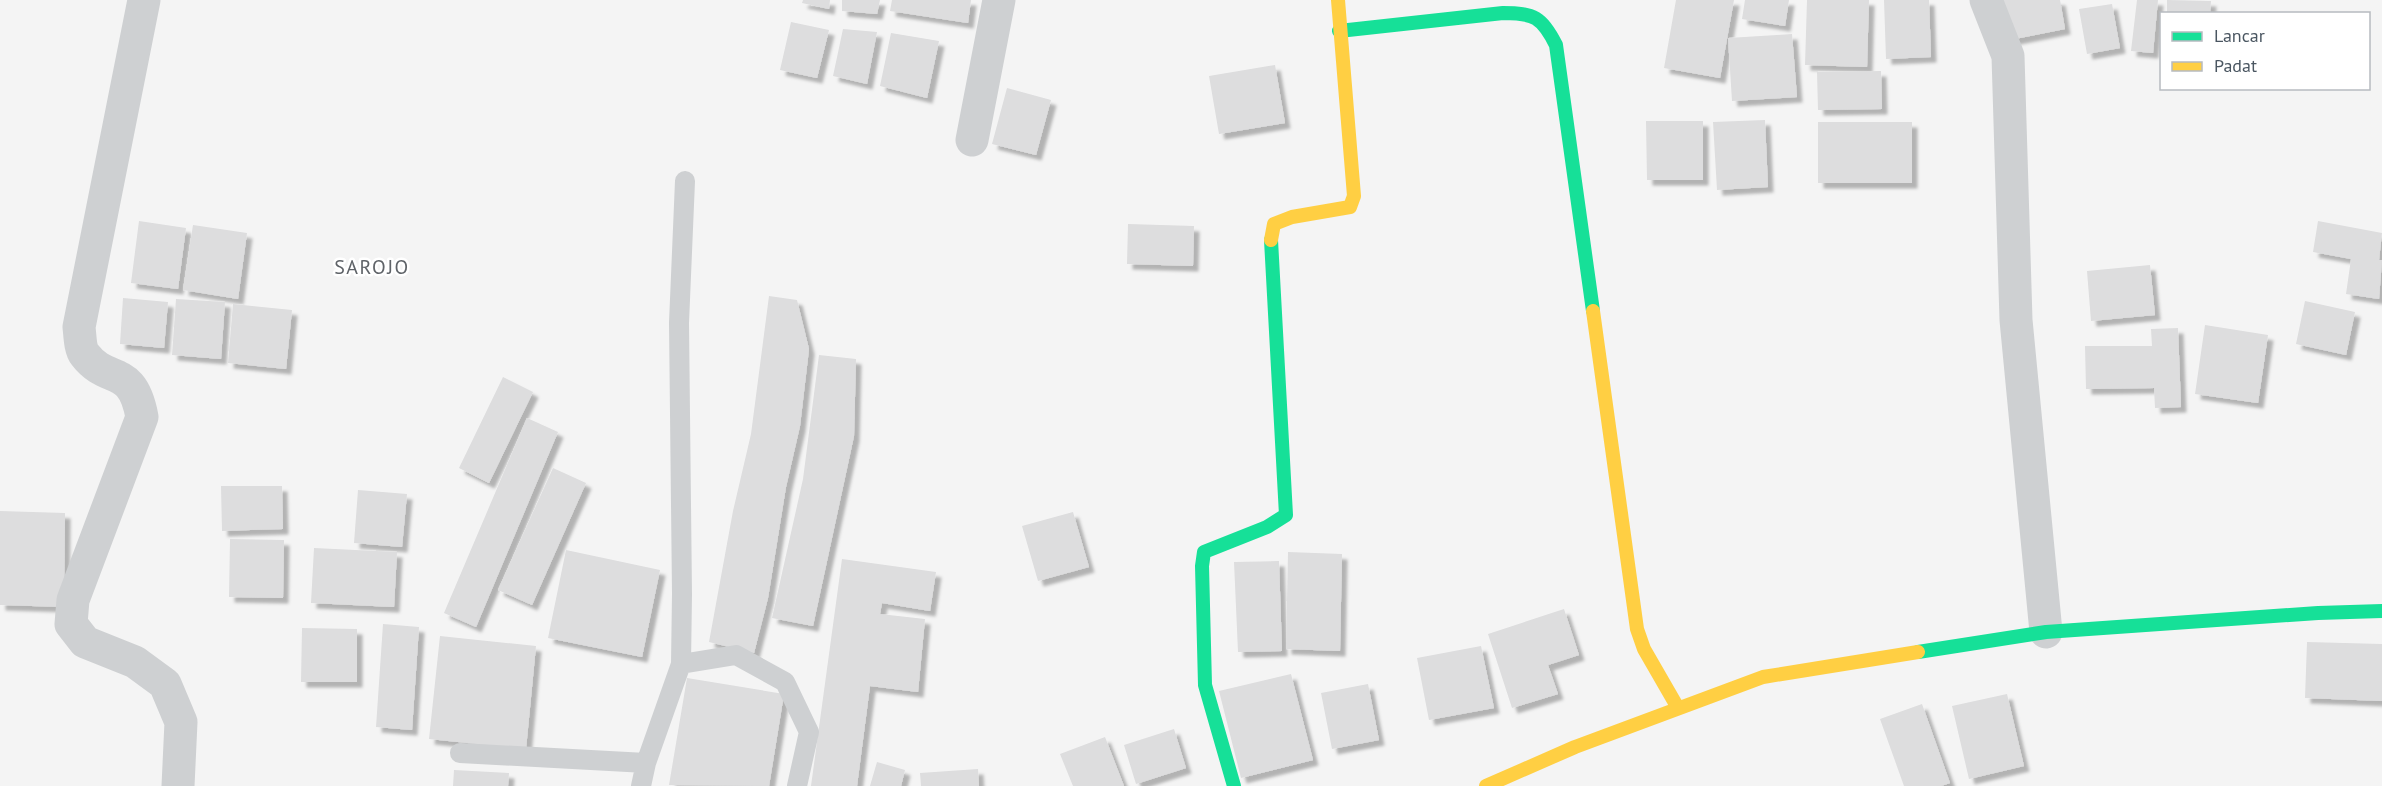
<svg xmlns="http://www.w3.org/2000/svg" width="2382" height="786" font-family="'PT Sans',sans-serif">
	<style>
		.building { fill: #ddddde; filter: url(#shadow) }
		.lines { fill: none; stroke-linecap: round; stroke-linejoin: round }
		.lane { stroke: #ced0d2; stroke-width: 20 }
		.street { stroke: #ced0d2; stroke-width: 33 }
		.fast { stroke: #16e098; stroke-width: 14 }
		.slow { stroke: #ffcf43; stroke-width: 14 }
		.labels { text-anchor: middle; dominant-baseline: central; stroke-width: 5; stroke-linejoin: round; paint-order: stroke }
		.neighbourhood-label { font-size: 20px; letter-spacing: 1.5px; fill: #5f6368; stroke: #fff }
	</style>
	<defs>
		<filter id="shadow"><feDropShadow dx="5.5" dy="5.5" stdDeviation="1.5" flood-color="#0004"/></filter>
	</defs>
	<rect width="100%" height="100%" fill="#f4f4f4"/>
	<path class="building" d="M803,0H830L829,9L802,3Z
		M842,0H880L877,14L842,11Z
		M892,0H971L968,23L890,11Z
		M1676,0H1734L1720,78L1664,68Z
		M1745,0H1789L1785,26L1742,19Z
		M1807,0H1869L1867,67L1805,65Z
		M1884,0H1929L1931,57L1886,59Z
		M1996,0H2060L2065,29L2005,41Z
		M2137,0H2158L2153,53L2131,51Z
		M2167,0L2211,1L2210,14H2167Z
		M2112,4L2120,48L2087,54L2079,9Z
		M791,22L829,30L817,78L780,70Z
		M843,29L877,32L867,84L833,76Z
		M891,33L939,41L927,98L880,86Z
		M1792,34L1797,97L1732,101L1728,38Z
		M1275,65L1285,123L1219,134L1209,76Z
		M1881,71L1882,109L1818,110L1817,72Z
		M1007,88L1051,100L1036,155L992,144Z
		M1765,120L1768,187L1717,190L1713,122Z
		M1646,121H1703V180H1647Z
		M1818,122H1912V183H1818Z
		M139,221L186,228L178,289L131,283Z
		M2318,221L2382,233L2379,260H2382L2379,299L2346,294L2351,259L2313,252Z
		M1128,224L1194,226L1193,266L1127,264Z
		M193,225L247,233L238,299L183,290Z
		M2150,265L2155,315L2091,321L2087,271Z
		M769,296L797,300L809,349L800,426L786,487L768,598L754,653L709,642L733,511L751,434Z
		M123,298L168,302L164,348L120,344Z
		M176,299L225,302L221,359L172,355Z
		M2305,301L2355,312L2346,355L2296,344Z
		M233,304L292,310L286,369L228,363Z
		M2205,325L2268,335L2258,403L2195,394Z
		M2178,328L2181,407L2155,408L2154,388L2086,389L2085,346H2152L2151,329Z
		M819,355L856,359L854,436L813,626L772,618L803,479Z
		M503,377L533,392L489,483L459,468Z
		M527,418L558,432L476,627L444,613Z
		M553,468L586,483L532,605L498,590Z
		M221,486H282L283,529L222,531Z
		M358,490L407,494L402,547L354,543Z
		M0,511L65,513L64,607L0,605Z
		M1073,512L1089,567L1038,581L1022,526Z
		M230,539L284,540L283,598L229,597Z
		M314,548L397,552L394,607L311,603Z
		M566,550L660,570L642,657L548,638Z
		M1288,552L1342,554L1340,651L1286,649Z
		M842,559L936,572L930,611L882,603L880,614L925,619L918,692L870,686L857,786H811Z
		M1279,561L1282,651L1238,652L1234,562Z
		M1564,609L1579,655L1548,665L1558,694L1512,708L1488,634Z
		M383,624L419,627L412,730L376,727Z
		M302,628L357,629V682H301Z
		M440,636L536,646L526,749L429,739Z
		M2307,642L2382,644V701L2305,698Z
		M1481,646L1494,708L1429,720L1417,658Z
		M1291,674L1313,760L1241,778L1219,691Z
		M687,678L784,694L769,786L669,785Z
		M1368,684L1379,740L1332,749L1321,693Z
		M2007,694L2024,766L1969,779L1952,706Z
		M1922,704L1950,783L1941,786H1904L1880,719Z
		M1174,729L1186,768L1136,784L1124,745Z
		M1105,737L1124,786H1073L1060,754Z
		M877,762L905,770L901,786H870Z
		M978,769L979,786H921L920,773Z
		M454,770L509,773L508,786H453Z"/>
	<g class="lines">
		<path class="lane" d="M681,664L736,655L785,682L809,732L797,786
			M460,753L646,763L641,786
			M646,763L681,664L682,594L679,323L685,181"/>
		<path class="street" d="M144,0L79,327C80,335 80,349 85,355C108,385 132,363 142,417L73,600L71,624L85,642L135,662L165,684L181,722L178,786
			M1986,0L2008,56L2016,320L2046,632
			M972,140L999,0"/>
		<path class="fast" d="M1339,31L1503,13C1534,13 1542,17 1556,45L1593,311
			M1918,652L2046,632L2318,613L2382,611
			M1234,786L1205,685L1202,566L1204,552L1267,527L1286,515L1271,240"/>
		<path class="slow" d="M1271,240L1274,224L1292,217L1350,207L1354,196L1338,0
			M1593,311L1637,629L1644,649L1678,708
			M1486,786L1575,747L1763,677L1918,652"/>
	</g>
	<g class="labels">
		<g class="neighbourhood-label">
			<text x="372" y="267">SAROJO</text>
		</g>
	</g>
	<rect x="2160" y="12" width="210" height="78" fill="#ffffff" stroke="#b7bbc0" stroke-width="1.5"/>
	<rect x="2172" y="32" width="30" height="9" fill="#16e098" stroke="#b7bbc0" stroke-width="1.5"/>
	<text x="2214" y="42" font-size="18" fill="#4a5661">Lancar</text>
	<rect x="2172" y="62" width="30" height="9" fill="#ffcf43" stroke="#b7bbc0" stroke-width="1.5"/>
	<text x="2214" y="72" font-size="18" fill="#4a5661">Padat</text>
</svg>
